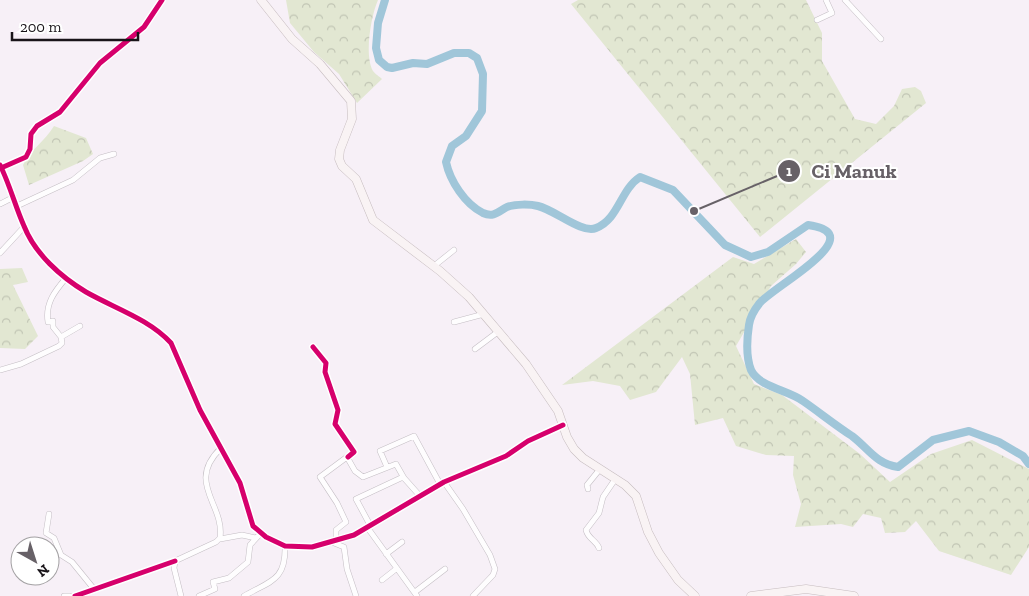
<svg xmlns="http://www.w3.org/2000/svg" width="1029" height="596" font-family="'Zilla Slab',serif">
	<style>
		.forest { fill: url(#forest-crowns) }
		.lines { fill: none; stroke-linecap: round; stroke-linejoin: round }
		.river { stroke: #a0c6d9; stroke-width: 8 }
		.street-casing { stroke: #c4bec4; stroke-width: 6 }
		.primary-casing { stroke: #c6bcbf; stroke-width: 9 }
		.street { stroke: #fefdfe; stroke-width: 5 }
		.primary { stroke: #f9f3f4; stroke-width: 8 }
		.cycleway-casing { stroke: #fff; stroke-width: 8 }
		.cycleway { stroke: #d6006c; stroke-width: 5 }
		.leader { fill: none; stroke: #676167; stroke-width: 2 }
		.callout-dot { fill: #676167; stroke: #fff; stroke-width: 2 }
		.mark-label { font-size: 15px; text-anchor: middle; font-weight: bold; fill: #fff }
		.callout-label { font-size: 20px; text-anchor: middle; font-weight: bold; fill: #676167; stroke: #fff; stroke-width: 4; stroke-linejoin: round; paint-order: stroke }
	</style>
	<defs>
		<pattern id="forest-crowns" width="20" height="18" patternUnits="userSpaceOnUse" patternTransform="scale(1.25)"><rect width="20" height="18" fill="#e2e7d2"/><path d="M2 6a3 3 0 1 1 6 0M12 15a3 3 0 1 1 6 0" fill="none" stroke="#c1c5b4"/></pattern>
	</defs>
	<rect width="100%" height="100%" fill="#f7f0f7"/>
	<path class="forest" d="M286,0H378C371,16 364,55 373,71C375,74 380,77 382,79L357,103L339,74L314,52L290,23Z
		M578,0H806L822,33V61L855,119L876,124L894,106L902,89L915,87L921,91L926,103L760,237L571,4Z
		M54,126L86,138L93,154L83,161L29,185L23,165C31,149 45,141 54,126Z
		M796,239L806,252L796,264L771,286L736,346L754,384L782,395L860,454L890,482L931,454L972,440L1029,469V547L1011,575L939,551L916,521L905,532L885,533L881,518L863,514L853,527L841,524L795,527L801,504L793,475L794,456L766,455L736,446L723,418L695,425L690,374L682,357L656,392L630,400L620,386L593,381L562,385L733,257L754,264Z
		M22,268L28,282L13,285L38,336L25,349L0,348V269Z"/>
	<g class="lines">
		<path class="river" d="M385,0L378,23L376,48L379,60L387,67L392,68L413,63L427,64L454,53H469L477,58L483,74L482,111L466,136L452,146L446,162C450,181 465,204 483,213C494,218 499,211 507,207C515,204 530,204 538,206C555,210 582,234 596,228C619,219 620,190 640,177L673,190L725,245L751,257L768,252L808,225C875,234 770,288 759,304C755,309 750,318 749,325C747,338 746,357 751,370C759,387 788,390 803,401C819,412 835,425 852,436C868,448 876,464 898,467L933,440L969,431L999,442L1023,456L1029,464"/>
		<g class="street-casing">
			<path id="street" d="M845,0L881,39
				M817,20L832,13L826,0
				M0,165C10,185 15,206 24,226C35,254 61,277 86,292C114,308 149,319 171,343L200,410L240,483L253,526L266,537L285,546L312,547L354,535L444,482L506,456L528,441L563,425
				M1,168L26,157L30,149L31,134L37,126L60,112L100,63L144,27L162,0
				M0,204L14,197
				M17,206L73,180L100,158L114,154
				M0,253L24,227
				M434,266L454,250
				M66,278C55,291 45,303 48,322L53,321V327L61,337L80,326
				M454,322L484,314
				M313,347L326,363L325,372L338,410L335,424L354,452L348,457
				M475,349L499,331
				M0,370L21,364L59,346L62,343L61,337
				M387,467L380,451L414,436L440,484
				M444,482L463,509L490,555L495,569L493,575L473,596
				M588,489L587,485L600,469
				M49,514L46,533L54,538L61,555L72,562L94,589
				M370,525L356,499L403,477
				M367,527L417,596
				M220,539L242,535L256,538
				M336,541V530L346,522L337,503L320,477L347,457L355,471L363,477L396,464L404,478L420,496
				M334,543L344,547L347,569L356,596
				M599,548C596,540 588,539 586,530L599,513L603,497L616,478
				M386,554L402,542
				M382,580L396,569
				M415,592L445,569
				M64,596H70
				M75,596L175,561
				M181,596L174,568L175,561L216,542L220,538C225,504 185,483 221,448
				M199,596L215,589L213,582L229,578L248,562L250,545L261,533
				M244,596C270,581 286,581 285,546"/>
		</g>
		<g class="primary-casing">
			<path id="primary" d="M261,0L292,39L320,64L351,101L352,119L340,150L339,159L342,166L356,179L373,220L440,271L469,297L526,364L558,411L567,437L574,449L583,458L625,485L636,496L648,532L659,553L678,580L695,596
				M751,596L806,589L854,596"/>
		</g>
		<use href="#street" class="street"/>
		<use href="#primary" class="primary"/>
		<g class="cycleway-casing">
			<path id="cycleway" d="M0,165C10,185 15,206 24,226C35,254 61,277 86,292C114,308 149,319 171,343L200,410L240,483L253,526L266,537L285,546L312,547L354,535L444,482L506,456L528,441L563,425
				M1,168L26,157L30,149L31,134L37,126L60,112L100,63L144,27L162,0
				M313,347L326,363L325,372L338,410L335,424L354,452L348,457
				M75,596L175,561"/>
		</g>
		<use href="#cycleway" class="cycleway"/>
	</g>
	<path class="leader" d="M694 211L789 171"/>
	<g class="callout-dot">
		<circle cx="694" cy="211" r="5"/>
		<circle cx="789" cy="171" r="12"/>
	</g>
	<g class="mark-label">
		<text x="789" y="176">1</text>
	</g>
	<g class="callout-label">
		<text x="854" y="178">Ci Manuk</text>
	</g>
	<g transform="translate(35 561) rotate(141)"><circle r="24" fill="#ffffff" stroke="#a3a1a3"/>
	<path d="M0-4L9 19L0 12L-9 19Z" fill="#676167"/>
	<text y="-8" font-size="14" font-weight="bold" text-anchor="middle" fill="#191419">N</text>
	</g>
	<path d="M12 32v8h126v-8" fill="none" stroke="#191419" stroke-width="2.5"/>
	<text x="20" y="32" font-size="15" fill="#191419" stroke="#ffffff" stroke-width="4" paint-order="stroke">200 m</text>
</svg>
